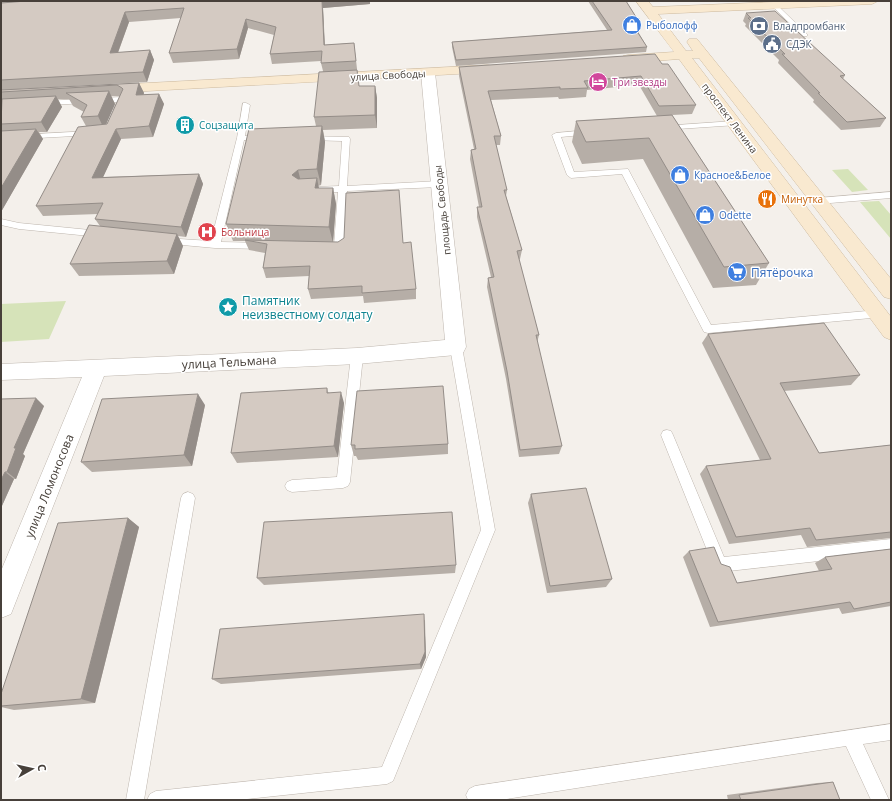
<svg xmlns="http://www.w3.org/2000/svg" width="892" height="801" font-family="'Open Sans',sans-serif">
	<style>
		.green { fill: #d6e3b9 }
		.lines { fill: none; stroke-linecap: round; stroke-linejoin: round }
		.lane-casing { stroke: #beb6ae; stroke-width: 1 }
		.street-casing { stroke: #beb6ae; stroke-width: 1 }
		.secondary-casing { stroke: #cebba0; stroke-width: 1 }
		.lane { fill: #fff; fill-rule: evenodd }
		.street { fill: #fff; fill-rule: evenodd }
		.secondary { fill: #f9e9d0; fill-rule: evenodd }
		.wall { fill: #b6aea7; fill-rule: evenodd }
		.shaded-wall { fill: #948d88 }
		.building { fill: #d4cac2; stroke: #948d88 }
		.labels { text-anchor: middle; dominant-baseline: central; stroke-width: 3; stroke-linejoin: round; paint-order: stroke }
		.far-shop-label { font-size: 10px; fill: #366cbe; stroke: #fff; text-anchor: start }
		.far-service-label { font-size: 10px; fill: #4e5e75; stroke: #fff; text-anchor: start }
		.far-street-label { font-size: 10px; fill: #47403a; stroke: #fff }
		.far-hotel-label { font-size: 10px; fill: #b23c85; stroke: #fff; text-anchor: start }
		.far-culture-label { font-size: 10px; fill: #0d838f; stroke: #fff; text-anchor: start }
		.far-food-label { font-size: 10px; fill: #c56008; stroke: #fff; text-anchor: start }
		.far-health-label { font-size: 10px; fill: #be3a42; stroke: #fff; text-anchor: start }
		.shop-label { font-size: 12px; fill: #366cbe; stroke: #fff; text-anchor: start }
		.culture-label { font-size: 12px; fill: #0d838f; stroke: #fff; text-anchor: start }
		.street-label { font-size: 12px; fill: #47403a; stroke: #fff }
	</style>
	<rect width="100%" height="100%" fill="#f4f0eb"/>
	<path class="green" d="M848,169L868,190L852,192L832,170Z
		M879,201L891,215V239L860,202Z
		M66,301L49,339L1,342V304Z"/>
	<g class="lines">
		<g class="lane-casing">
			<path id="lane" d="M772,4H776L807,34V36H803L772,6Z
				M122,97L126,99L121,110L117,112L113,110L117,102L44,105L40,103L44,101Z
				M243,103H246L250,105L245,136H264L268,138L264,140H244L221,242L264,243L269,246L264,249L215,248L161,243L159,241L161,239L164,238L211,241L237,138Z
				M734,121H737V125L663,130L659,128L663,126Z
				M589,130L593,132L592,134L561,137L574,172L628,169L711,325L878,310L882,311L883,314L882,317L708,333L704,332L622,174L571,178L567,175L552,135L556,133Z
				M90,131H93V135L1,140V136Z
				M305,136L349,137L350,139L347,186L439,181L443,184L439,187L347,191L344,248L339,251L327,250L325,248L327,246L334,245L338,192L316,193L312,190L316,187L339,186L342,141L308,140H305Z
				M891,192V198L818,204L813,201L818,198Z
				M1,219L19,223L100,231L105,234L100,237L19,229L1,225Z
				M456,343L460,344L462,347L495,530L393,781L387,784L238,800H147L150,794L156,791L382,767L481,530L450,347L452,344Z
				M357,352L361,353L363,356L350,482L348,486L343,488L292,492L287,490L285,486L287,482L292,480L337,477L351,356L353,353Z
				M667,430L671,431L673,435L724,557L891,539V553L720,572L715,570L661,435L663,431Z
				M188,492L193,494L195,498L144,800H126L181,498L183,494Z
				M891,724V740L863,744L889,800H871L846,746L500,800H468L466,795L469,789L475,786Z"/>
		</g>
		<g class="street-casing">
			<path id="street" d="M428,69L433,70L435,73L466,347L463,353L456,355L357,364L104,376L11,614L1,618V571L82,377L1,380V364L357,348L445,340L421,73L423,70Z"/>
		</g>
		<g class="secondary-casing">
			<path id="secondary" d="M636,1H648L653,7L797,1H878L872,4L658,14L686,51H693L687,42L689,39H697L891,279V299L884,297L699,58H692L891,317V340L884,337L679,59L628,63L623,62L622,59L623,56L628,55L674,52Z
				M488,65L493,66L495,69L493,72L111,93L106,92L104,89L106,86L111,85Z"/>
		</g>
		<use href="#lane" class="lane"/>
		<use href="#street" class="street"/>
		<use href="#secondary" class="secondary"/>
	</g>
	<path class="wall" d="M1,1H370V4L323,8L325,45L354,43L359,86H375L377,98V128L323,130L325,142L321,185L318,186L319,188H333L336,204L333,242L403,243L416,289V299L364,303L363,296L311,299L308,289L309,276L266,278L263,268L265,253L249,250L245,241H233L226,224L316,126L314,117L323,71L321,63V61L272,64L270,54L274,35L248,28L239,59L173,63L169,53L181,18L129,22L118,53L150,50L154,60L147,82L1,90Z
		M588,1H626L641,25L640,30H637L647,47L646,52L456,66L452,47V42L607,30Z
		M746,13L845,75L843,79L886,118L880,127L841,130L813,102L814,100L778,63L779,60L745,26L746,24L743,21Z
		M662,64L696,105L692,114L672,115L769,263L756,285L713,288L643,159L582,164L572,142L576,121L657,116L639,85L587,90L586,97L559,99L558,97L491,100L501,136L500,145H496L507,190L506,196L522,250L520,259L519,260L539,335L537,343L562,446L559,454L519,457L506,379L487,287L488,278L491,277L477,217V207H479L470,159L471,150L474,149L459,76V67Z
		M139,83L144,93L143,95L159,94L164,104L153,137L121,139L103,177L199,174L203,184L186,237L178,236L183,246L174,274L79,276L70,264L100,226L95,219L98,214L43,216L36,206L86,126L81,117L84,112L73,106L69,99H58L62,107L47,132H39L43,139L1,212V90ZM111,96H120L107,124H106L115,104Z
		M708,334L860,375L851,385L784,391L819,453L891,445V538L807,547L801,535L729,544L700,474L706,466L760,460L702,343Z
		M327,388L328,392L344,403L338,457L237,463L231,453Z
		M1,399L44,406L23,454L25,456L16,479H14L1,508Z
		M205,405L192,466L92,472L81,462Z
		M448,444V454L358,460L356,456H354L351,445Z
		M531,494L612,579L606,587L547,593L528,503Z
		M128,518L139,527L95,703L14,710L1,707V694Z
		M891,549V606L842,614L839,608L710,627L683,557L689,551L721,564L737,583L819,571L815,563L825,557Z
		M456,565L455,573L264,585L257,578Z
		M425,620L426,657L421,669L221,684L212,679Z
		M833,782L840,800H728L727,795L817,783Z"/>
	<path class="shaded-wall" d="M322,1H370V4L323,8L325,55L324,45Z
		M125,12L129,22L114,63L110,53Z
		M246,19L248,28L239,59L237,49Z
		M150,50L154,60L147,82L143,72Z
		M139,83L144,93L140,105L136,95Z
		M375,86L377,98V128L375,115Z
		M109,91L115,104L104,129L98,116Z
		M159,94L164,104L153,137L149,126Z
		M56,96L62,107L47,132L41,122Z
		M322,126L325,142L321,185L317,169Z
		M36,129L43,139L1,212V188Z
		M116,129L121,139L98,188L92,178Z
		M298,170L302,186L292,175Z
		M199,174L203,184L186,237L181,227Z
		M317,178L320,194L315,188Z
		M333,188L336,204L333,243L329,227Z
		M177,234L183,246L174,274L167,261Z
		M341,392L344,403L338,457L334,446Z
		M198,394L205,405L192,466L184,455Z
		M36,398L44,406L23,454L25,456L16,479L7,472L14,448Z
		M5,472L14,479L1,508V480Z
		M128,518L139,527L95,703L81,699Z
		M424,614L426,657L421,669L420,664Z"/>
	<path class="building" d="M27,1H322L324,45L354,43L356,61L321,63L322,51L270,54L276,27L246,19L237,49L169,53L184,8L125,12L110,53L150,50L143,72L1,80V3Z
		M592,1H626L641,25H633L647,47L456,60L452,42L612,30Z
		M775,11L845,75L840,76L886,118L847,122L818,93H820L782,54H785L748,18H751L746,13Z
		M655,54L662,64H668L696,105L659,106L641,76L584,81L588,88L560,89V87L488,91L501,136H494L507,190H504L522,250L517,251L539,335H536L562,446L520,450L507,371L488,278L494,277L477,207H482L471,150L476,149L459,67Z
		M357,70L359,86H375V115L314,117L319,72Z
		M139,83L136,95L159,94L149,126L116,129L92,178L199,174L181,227L95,219L103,203L36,206L78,127L107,124L123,89L122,88L117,85L1,92V90Z
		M109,91L98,116L81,117L87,105L66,93Z
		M56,96L41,122L1,124L2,99Z
		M672,115L769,263L724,267L649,138L586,142L576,121Z
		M322,126L317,169L298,170L292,175L298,179L317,178L315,188H333L329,227L226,224L249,129Z
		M36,129L1,188V131Z
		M399,190L403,243L411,242L416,289L362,293V286L308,289L310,266L263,268L267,244L245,240L338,242L344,238L346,193Z
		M89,225L177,234L167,261L70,264Z
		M824,323L860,375L780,383L819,453L891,445V532L816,540L810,528L736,537L706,466L771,459L708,334Z
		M443,386L448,444L355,449V445H351L357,391Z
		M327,388V393L341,392L334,446L231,453L241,393Z
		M198,394L184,455L81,462L102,399Z
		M36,398L14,448H16L7,472H5L1,480V399Z
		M586,488L612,579L550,586L531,494Z
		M452,512L456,565L257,578L264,522Z
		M128,518L81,699L1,706V694L58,523Z
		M714,547L721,564L730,567L737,583L832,569L825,557L891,549V602L854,609L850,602L718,622L689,551Z
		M424,614L425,652L420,664L212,679L220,629Z
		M833,782L840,800H741L739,795Z"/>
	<defs>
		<g id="shop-disc" transform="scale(1)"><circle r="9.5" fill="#3f7fe0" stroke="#fff"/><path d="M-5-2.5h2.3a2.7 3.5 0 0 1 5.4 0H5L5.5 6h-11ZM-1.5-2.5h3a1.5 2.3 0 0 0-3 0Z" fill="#fff"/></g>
		<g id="bank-disc" transform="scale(1)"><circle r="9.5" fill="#5c6f8a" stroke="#fff"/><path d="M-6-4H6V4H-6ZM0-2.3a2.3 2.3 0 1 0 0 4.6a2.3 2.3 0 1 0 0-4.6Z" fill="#fff"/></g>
		<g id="civic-disc" transform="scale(1)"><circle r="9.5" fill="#5c6f8a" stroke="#fff"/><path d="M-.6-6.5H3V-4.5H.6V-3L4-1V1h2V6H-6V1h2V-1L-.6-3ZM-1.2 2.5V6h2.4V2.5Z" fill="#fff"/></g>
		<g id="hotel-disc" transform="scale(1)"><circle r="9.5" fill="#d1479c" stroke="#fff"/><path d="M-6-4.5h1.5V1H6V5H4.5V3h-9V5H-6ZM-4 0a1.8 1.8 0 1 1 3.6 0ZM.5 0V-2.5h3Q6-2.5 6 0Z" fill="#fff"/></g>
		<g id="building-disc" transform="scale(1)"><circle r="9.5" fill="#0f9aa8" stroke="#fff"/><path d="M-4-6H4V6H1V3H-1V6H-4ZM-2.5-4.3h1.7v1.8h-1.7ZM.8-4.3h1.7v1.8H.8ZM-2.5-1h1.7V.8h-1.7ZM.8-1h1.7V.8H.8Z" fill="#fff"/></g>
		<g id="restaurant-disc" transform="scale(1)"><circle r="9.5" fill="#e8710a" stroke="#fff"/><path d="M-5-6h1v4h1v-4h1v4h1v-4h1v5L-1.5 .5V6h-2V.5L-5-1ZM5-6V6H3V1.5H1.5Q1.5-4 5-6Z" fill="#fff"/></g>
		<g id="hospital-disc" transform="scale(1)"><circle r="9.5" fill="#e0444e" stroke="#fff"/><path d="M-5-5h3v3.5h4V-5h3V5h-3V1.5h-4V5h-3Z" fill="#fff"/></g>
		<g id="supermarket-disc" transform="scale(1)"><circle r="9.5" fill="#3f7fe0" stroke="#fff"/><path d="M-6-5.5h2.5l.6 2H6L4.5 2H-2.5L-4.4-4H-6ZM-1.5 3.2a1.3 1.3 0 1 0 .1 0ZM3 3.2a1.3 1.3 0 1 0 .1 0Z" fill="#fff"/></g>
		<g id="sight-disc" transform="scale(1)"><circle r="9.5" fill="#0f9aa8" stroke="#fff"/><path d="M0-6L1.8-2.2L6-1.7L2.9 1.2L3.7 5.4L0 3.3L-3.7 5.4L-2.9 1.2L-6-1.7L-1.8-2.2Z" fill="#fff"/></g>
	</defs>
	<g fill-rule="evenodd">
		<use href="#shop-disc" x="632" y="25"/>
		<use href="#bank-disc" x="759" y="26"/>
		<use href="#civic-disc" x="772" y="44"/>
		<use href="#hotel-disc" x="598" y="82"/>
		<use href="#building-disc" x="185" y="125"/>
		<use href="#shop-disc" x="680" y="175"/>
		<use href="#restaurant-disc" x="767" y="199"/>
		<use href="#shop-disc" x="705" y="215"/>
		<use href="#hospital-disc" x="207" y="232"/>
		<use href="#supermarket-disc" x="737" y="272"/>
		<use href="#sight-disc" x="228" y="307"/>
	</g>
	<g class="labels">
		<g class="far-shop-label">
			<text x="646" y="25">Рыболофф</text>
			<text x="694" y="175">Красное&amp;Белое</text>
			<text x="719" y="215">Odette</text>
		</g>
		<g class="far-service-label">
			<text x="773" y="26">Владпромбанк</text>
			<text x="786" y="44">СДЭК</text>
		</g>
		<g class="far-street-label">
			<text transform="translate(388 75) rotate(-3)">улица Свободы</text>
			<text transform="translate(730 118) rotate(53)">проспект Ленина</text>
			<text transform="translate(442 210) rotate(-96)">площадь Свободы</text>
		</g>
		<g class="far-hotel-label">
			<text x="612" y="82">Три звезды</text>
		</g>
		<g class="far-culture-label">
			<text x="199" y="125">Соцзащита</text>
		</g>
		<g class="far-food-label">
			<text x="781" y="199">Минутка</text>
		</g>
		<g class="far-health-label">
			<text x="221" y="232">Больница</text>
		</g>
		<g class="shop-label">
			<text x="751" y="272">Пятёрочка</text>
		</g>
		<g class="culture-label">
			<text x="242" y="300">Памятник<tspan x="242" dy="14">неизвестному солдату</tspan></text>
		</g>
		<g class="street-label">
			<text transform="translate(229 362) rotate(-3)">улица Тельмана</text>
			<text transform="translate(49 486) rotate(-68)">улица Ломоносова</text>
		</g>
	</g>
	<rect width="892" height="801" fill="none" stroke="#47403a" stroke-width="4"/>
	<g transform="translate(32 769) rotate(82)" stroke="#ffffff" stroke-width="3" paint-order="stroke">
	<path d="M0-3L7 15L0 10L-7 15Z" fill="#47403a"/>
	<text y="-6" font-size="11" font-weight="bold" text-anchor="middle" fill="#47403a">С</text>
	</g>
</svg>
